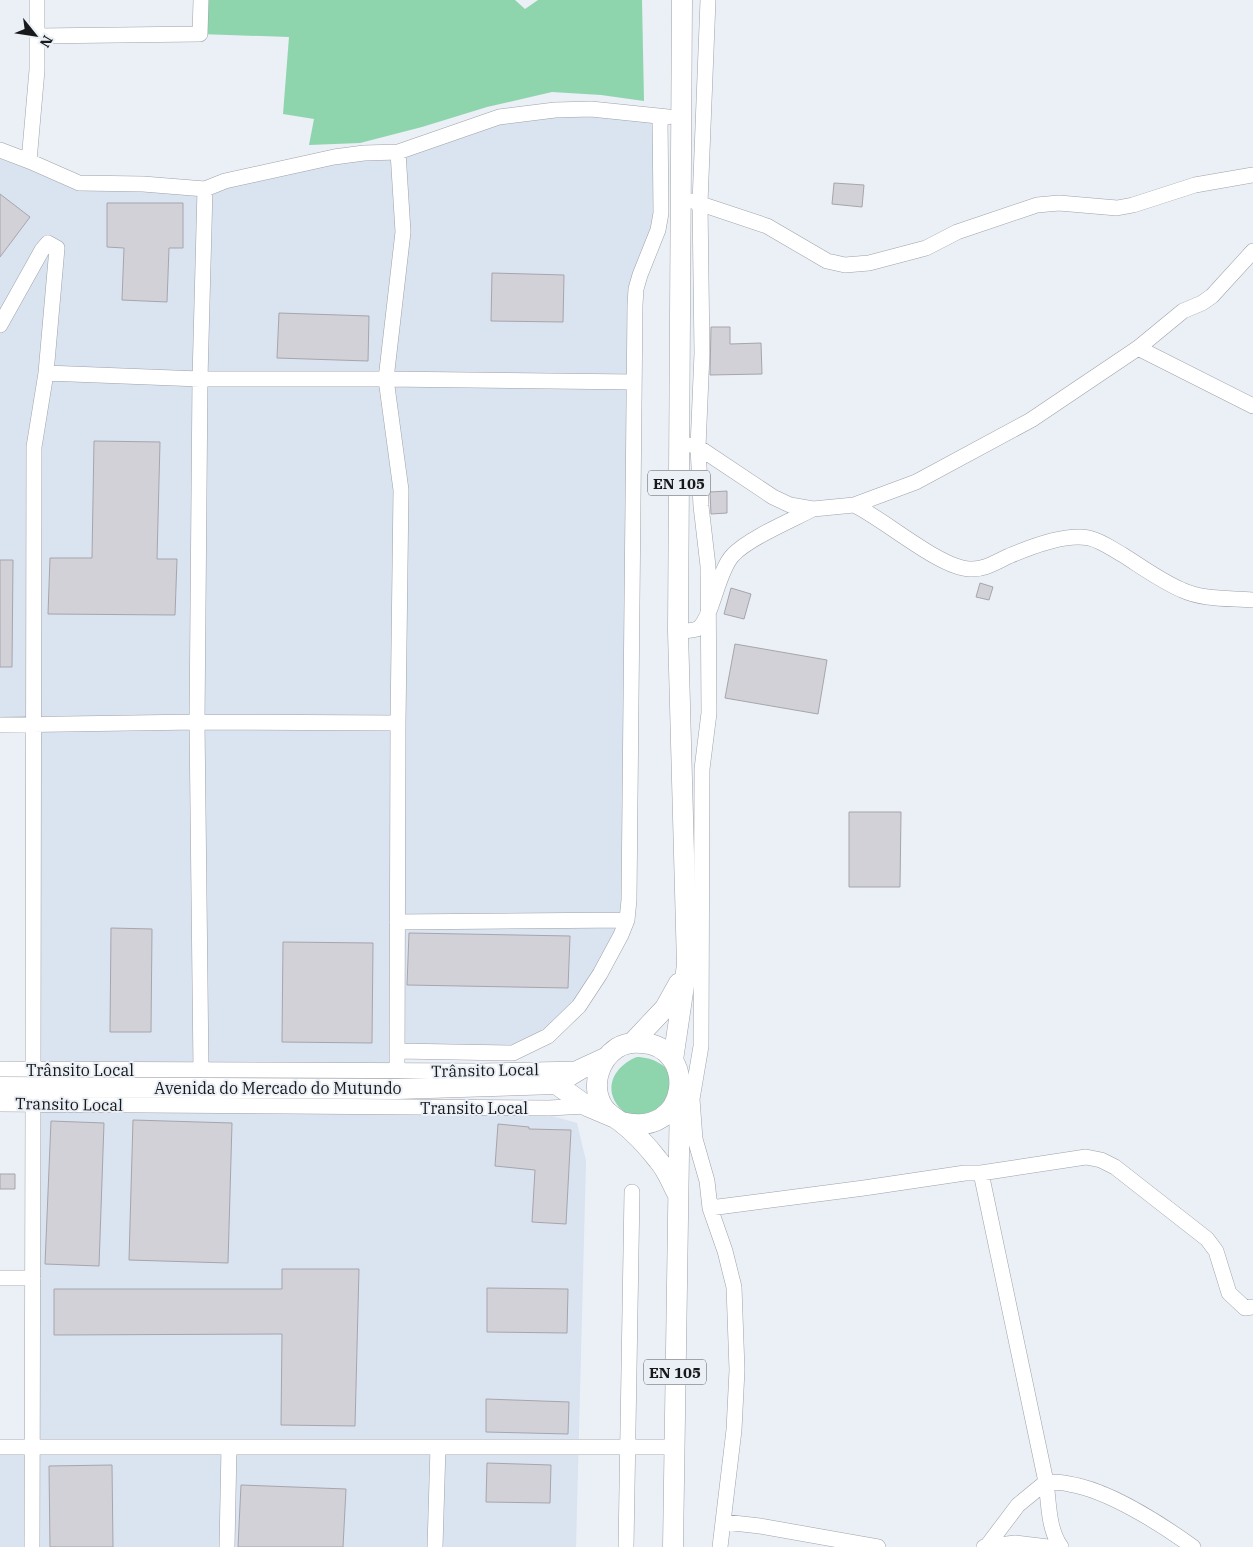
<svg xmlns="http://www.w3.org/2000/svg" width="1253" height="1547" font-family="'IBM Plex Serif',serif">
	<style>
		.built { fill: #dae3f0 }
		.green { fill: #8ed5ae }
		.building { fill: #d2d1d8; stroke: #a6a5ac }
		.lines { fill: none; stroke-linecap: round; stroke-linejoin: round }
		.minor-casing { stroke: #9ea2a8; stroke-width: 16 }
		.major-casing { stroke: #9ea2a8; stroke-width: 21 }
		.minor { stroke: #fff; stroke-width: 15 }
		.major { stroke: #fff; stroke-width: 20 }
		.labels { text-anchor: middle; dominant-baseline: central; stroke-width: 4; stroke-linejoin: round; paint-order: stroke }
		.shield { fill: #ebeff6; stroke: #57595d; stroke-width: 1 }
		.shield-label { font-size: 15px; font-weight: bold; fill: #17191b }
		.street-label { font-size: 16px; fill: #17191b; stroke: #ebeff6 }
	</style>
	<rect width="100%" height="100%" fill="#ebeff6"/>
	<path class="built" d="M555,110L660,117L661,213L639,275L627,920L579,1006L513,1053L397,1051V1071L33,1070V726L0,725V150L79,183L205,189L398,152L499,117Z
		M33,1104L548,1115L577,1123L586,1161L576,1547H0V1447H32Z"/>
	<path class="green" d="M201,0H515L525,9L538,0H642L644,101L601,95L552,92L487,107L422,127L360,143L309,145L314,119L283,114L289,37L200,34Z
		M637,1057C652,1057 676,1067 672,1087C671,1095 663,1105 659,1112C651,1113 639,1117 631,1116C627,1115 622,1110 619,1107C602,1087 616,1065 637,1057Z"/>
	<path class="building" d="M834,183L864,185L862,207L832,204Z
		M0,194L30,217L0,257Z
		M107,203H183V248H169L167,302L122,300L124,248L107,247Z
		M492,273L564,275L563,322L491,321Z
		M279,313L369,316L368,361L277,358Z
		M711,327H730V344L761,343L762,374L710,375Z
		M94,441L160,442L157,559H177L175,615L48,614L50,558H92Z
		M727,491V513L711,514L710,492Z
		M0,560H13L12,667H0Z
		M980,583L993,587L989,600L976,597Z
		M731,588L751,594L744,619L724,614Z
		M735,644L827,660L818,714L725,698Z
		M849,812H901L900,887H849Z
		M111,928L152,929L151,1032H110Z
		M409,933L570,936L568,988L407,985Z
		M283,942L373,943L372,1043L282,1042Z
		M133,1120L232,1123L228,1263L129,1260Z
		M51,1121L104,1123L99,1266L45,1264Z
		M498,1124L529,1127V1129L571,1130L566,1224L532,1222L535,1170L495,1166Z
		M0,1174H15V1189H0Z
		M282,1269H359L355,1426L281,1425L282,1334L54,1335V1289H282Z
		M487,1288L568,1289L567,1333L487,1332Z
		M486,1399L569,1402L568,1434L486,1432Z
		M487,1463L551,1465L550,1503L486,1502Z
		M112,1465L113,1547H50L49,1466Z
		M241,1485L346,1489L343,1547H238Z"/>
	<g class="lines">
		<g class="minor-casing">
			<path id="minor" d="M708,0L700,203L702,353L698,447L701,506L708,566L709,713L702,769L701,1046L692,1099L695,1139L707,1181L710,1208L725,1251L734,1287L737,1370L734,1430L720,1547
				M37,36L200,34L201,0
				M0,150L29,161L79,183L143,184L205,189L225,181L334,157L364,153L398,152L499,117L555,110L591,109L668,117
				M29,161L37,70V0
				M692,201L767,226L827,261L845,265L869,263L926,248L957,232L1037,205L1059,203L1117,208L1133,205L1195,185L1253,175
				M0,325L42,250L48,243L57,248L46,373L34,447L33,1070
				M1138,348L1253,406
				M46,373L200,379H386L634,382
				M691,445L698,447L773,497L790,505L813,509L854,505L916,482L1031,420L1138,348L1183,311L1202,303L1212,296L1253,251
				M854,505C884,519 941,569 970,569C984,570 996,562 1009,556C1030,547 1066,533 1089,538C1102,541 1112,549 1123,555C1142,567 1161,581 1182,590C1203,600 1230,598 1253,600
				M678,631C684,631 691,631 697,629C712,622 717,571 733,555C749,538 792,520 813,509
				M0,725L197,722L398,723
				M397,922L627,920
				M397,1051L513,1053L548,1036L579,1006L600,974L621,935L627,920L629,900L635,305L636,289L640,275L658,230L661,213L660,117
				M0,1069L479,1071L581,1069
				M201,1070L197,722L200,379L205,189
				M397,1071L398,723L401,490L386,379L403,232L398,152
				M0,1104L549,1108L587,1106
				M981,1173L1046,1482C1049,1503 1048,1529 1061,1547
				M710,1208L864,1188L965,1173H981L1086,1157L1101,1160L1115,1167L1207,1239L1216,1251L1229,1293L1245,1308L1253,1307
				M0,1278H33
				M0,1447H673
				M724,1522L760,1526L878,1547
				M987,1546L1018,1505L1046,1482C1054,1482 1062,1482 1069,1484C1108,1490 1161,1524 1193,1547
				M32,1547L33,1104
				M227,1547L229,1447
				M435,1547L438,1447
				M626,1547L632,1192
				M984,1547L1015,1543L1048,1547"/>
		</g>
		<g class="major-casing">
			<path id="major" d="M633,1042L665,1008L679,983
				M673,1060L687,965L678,631L682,0
				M556,1084L587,1106L613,1117
				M0,1087L397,1089L556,1084L581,1069L605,1058
				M621,1122C691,1140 698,1046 642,1043C633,1042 625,1043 617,1048C599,1060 591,1085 602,1105C606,1113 614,1117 621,1122C634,1132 648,1147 658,1160C667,1170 671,1182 677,1193
				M673,1547L680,1088"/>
		</g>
		<use href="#minor" class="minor"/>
		<use href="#major" class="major"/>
	</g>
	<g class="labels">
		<g class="shield">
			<rect x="648" y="470.5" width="62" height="25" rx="4"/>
			<rect x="644" y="1359.5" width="62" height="25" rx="4"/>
		</g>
		<g class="shield-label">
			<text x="679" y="483">EN 105</text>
			<text x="675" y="1372">EN 105</text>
		</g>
		<g class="street-label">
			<text x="80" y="1070">Trânsito Local</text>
			<text transform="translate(485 1070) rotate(-1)">Trânsito Local</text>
			<text x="278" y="1088">Avenida do Mercado do Mutundo</text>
			<text transform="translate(69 1104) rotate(1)">Transito Local</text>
			<text x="474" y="1108">Transito Local</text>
		</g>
	</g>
	<g transform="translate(35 35) rotate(120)" stroke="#ebeff6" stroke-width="4" paint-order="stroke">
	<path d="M0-4L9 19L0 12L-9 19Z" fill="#17191b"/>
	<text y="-8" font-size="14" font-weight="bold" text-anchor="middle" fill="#17191b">N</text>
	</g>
</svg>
